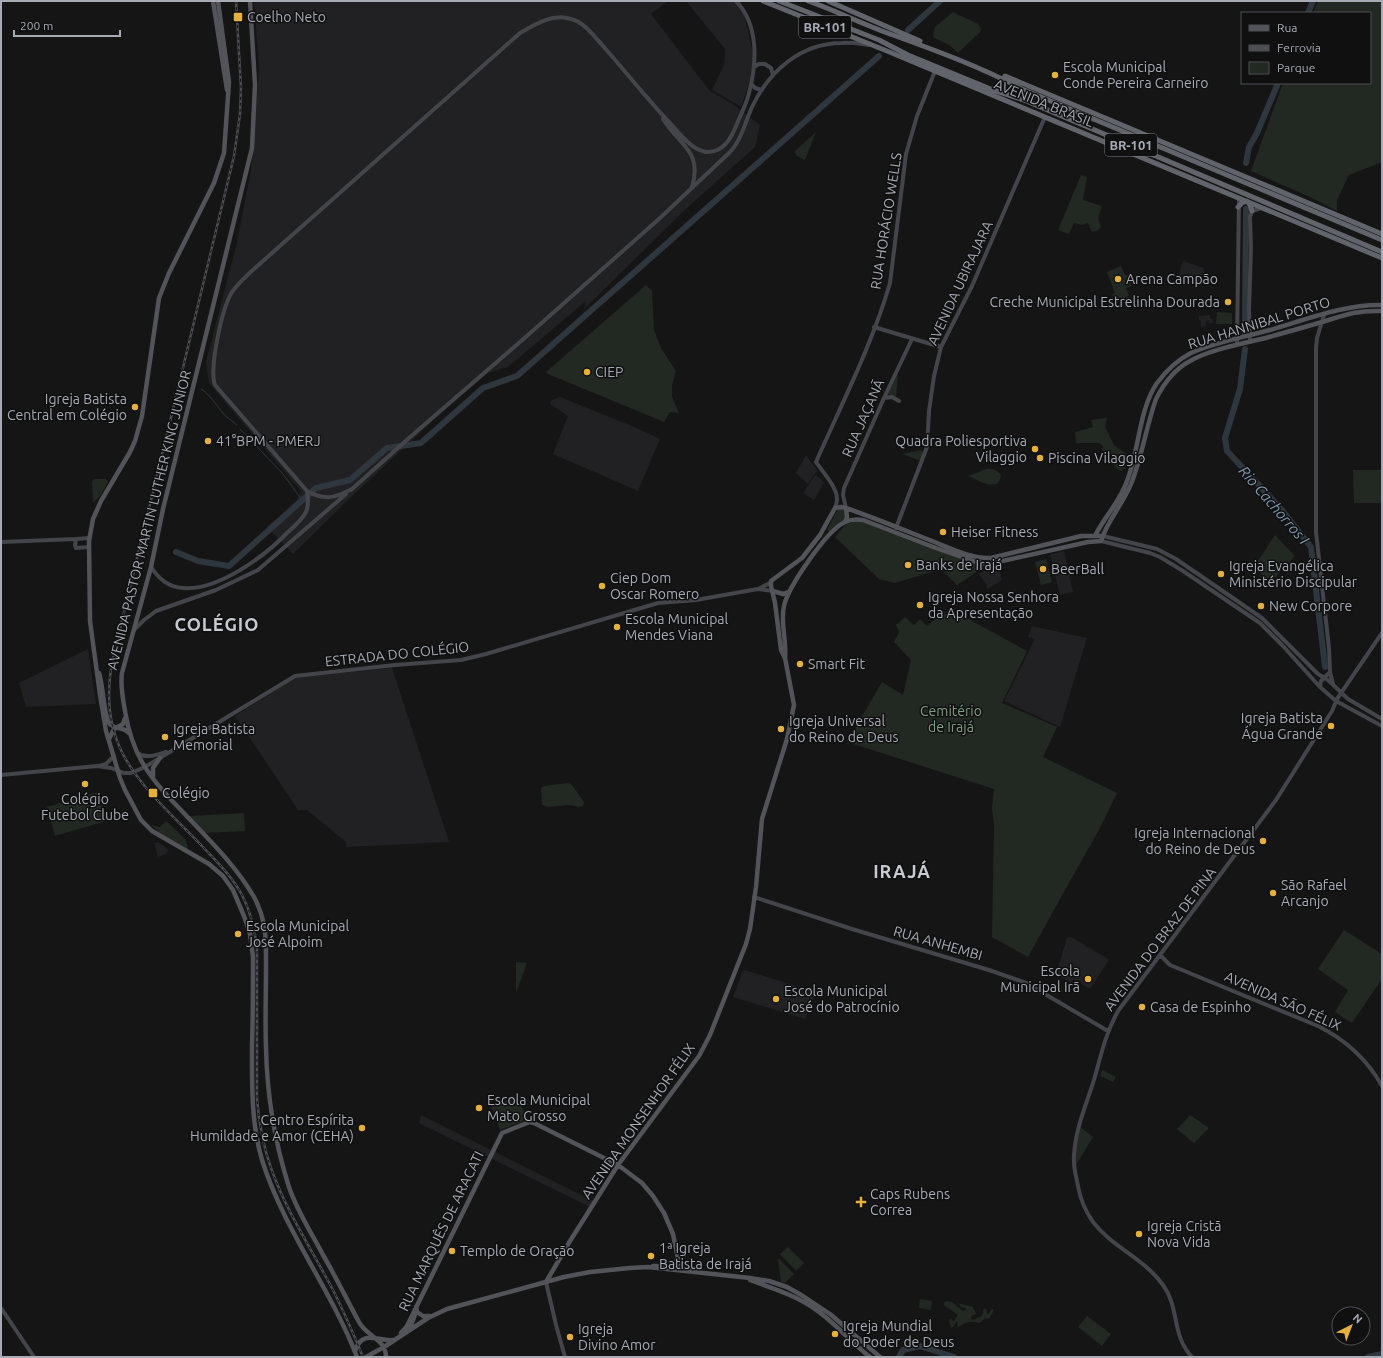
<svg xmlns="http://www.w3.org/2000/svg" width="1383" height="1358" font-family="Ubuntu,sans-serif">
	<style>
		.built { fill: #212123 }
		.green { fill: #212922 }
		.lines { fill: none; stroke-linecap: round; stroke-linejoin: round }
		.stream { stroke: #2f373e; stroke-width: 1 }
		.river { stroke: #2f373e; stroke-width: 6 }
		.secondary { stroke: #44454b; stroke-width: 4 }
		.primary { stroke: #52545a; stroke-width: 4.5 }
		.highway { stroke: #62646b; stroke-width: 5 }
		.rail-casing { stroke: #4d4e54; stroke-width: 2.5 }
		.rail { stroke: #101011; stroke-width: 1; stroke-dasharray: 3; stroke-linecap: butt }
		.poi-dot { fill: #e4b03f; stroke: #101011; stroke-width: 1.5 }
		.labels { text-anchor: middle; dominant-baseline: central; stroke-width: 3; stroke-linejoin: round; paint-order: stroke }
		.shield { fill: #101011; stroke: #7a7c84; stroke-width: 1 }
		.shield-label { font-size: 13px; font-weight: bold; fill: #a7abb5 }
		.poi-label { font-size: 14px; fill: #a7abb5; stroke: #101011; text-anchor: start }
		.street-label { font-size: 14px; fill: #a7abb5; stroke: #101011 }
		.park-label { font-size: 14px; fill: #809f82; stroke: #101011 }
		.water-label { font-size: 15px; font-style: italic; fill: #8198ae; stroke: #101011 }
		.district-label { font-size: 18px; font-weight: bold; letter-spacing: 1px; fill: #c8cad2; stroke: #101011 }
	</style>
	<rect width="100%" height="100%" fill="#151516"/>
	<path class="built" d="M254,1H668L651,14L709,90L731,103L760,125L755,147L687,208L584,309L586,301L508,367L488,373L447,408L349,499L293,554L267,527L297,500L301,491L209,383L206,362L237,242L251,170L259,68Z
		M686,1H734L744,15L754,57L751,78L741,107L712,90L724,65L725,49Z
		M1183,261L1204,268V283H1176Z
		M1210,315V319H1213V323H1209V320L1206,321V326L1201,327V321L1199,320V316Z
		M560,397L639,429L660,439L638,491L553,454L568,416L550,404L552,400Z
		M806,455L817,470L808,484L796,473Z
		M815,475L820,478L824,483L814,500L803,493Z
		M1064,551L1073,592L1060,595L1050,555Z
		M998,566L1002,580L988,589L986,586L987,585L979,574L986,569Z
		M1032,626L1087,638L1060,727L1004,701L1035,639L1028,637Z
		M88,649L96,704L26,707L19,683Z
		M392,668L449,842L346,847V842L307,810H298L235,716L294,678Z
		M158,842L169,850L166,854L158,857L154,843Z
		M1070,937L1073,938L1108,959L1109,960L1090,989L1074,979L1071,983L1056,974L1067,938Z
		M744,970L816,992L805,1019L733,997L743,971Z
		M421,1115L593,1201L590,1207L419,1123Z"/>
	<path class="green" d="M1318,1H1382V162L1349,175L1337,200V211L1312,198L1251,171L1283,83H1370V13H1313Z
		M953,12L978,24L981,28L980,32L958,53L949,45L933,37L935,27Z
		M816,132L805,160L797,156L794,152Z
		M1081,175L1087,177L1083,200L1102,206L1098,218L1101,227L1097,231L1092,232L1088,223L1082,225L1074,223L1069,234L1058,230Z
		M1121,266L1125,275H1131V286L1126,288L1129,296L1115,302L1112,294L1115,293L1107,272Z
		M646,285L652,291L654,330L661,348L676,371L672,385V397L679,413L670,412L664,422L548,374L546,372Z
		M1217,312L1232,313V324H1216Z
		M898,374L896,398L890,395L887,396Z
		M1107,418L1105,427L1114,445L1131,457L1129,465L1121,471L1116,468L1102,450L1103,446L1099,443H1076L1075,432L1093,427L1091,420Z
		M921,450L924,453L921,461L902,454Z
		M986,469C993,469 996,469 1001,475C999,494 978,480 968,476Z
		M1353,470H1382V503H1354Z
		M95,479H106L108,482L100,496L93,503L92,481Z
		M838,509H845V520L830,532L827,530Z
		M860,520L987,565L957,585L941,569L895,583L879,579L835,537L846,524Z
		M1275,535L1295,556L1270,583L1254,567Z
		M1046,559L1052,582L1041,585L1035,562Z
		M942,613L961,615L1027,651L1002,703L1057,727L1043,757L1117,793L1099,830L1065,890L1028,957L992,937L994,825L992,808L994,789L847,742L882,682L903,695L911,660L894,642L899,632L896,625L905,617L914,625L920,619L927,626Z
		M568,783L572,785L584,802L583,806C577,808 574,805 568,805C559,805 550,809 542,805L541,788L544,786Z
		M98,792L106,821L55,836L47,807Z
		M244,813L245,831L204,833L189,816Z
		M166,821L186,840L188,849L161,834L151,825L160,827Z
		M1344,930L1382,954V979L1352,1023L1335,1012L1348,990L1318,969Z
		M516,962L527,963L516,993Z
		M1102,1070L1116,1077L1113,1082L1100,1076Z
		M518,1097L527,1120L500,1130L491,1106Z
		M1190,1115L1209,1128L1194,1143L1177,1129Z
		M1080,1127L1093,1137L1076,1165L1075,1154Z
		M788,1247L804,1263L796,1271L780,1254Z
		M778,1258L794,1274L785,1283L781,1282Z
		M920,1299L932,1301L931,1310L919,1308Z
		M946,1301L952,1302L963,1311L966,1310V1308L961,1307L959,1304H962L973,1307L976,1314L971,1316V1319L973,1320L982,1316L984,1308L987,1310V1315L992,1309L994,1310L989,1319L985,1318L980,1323C969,1321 967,1321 958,1328L957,1321L953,1327L951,1328L949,1320L951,1319L953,1321H954L958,1315L944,1305V1303Z
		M1087,1316L1111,1334L1102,1346L1078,1327Z"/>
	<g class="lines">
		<path class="stream" d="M201,389C208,392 217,406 222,412C226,417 232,421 237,425
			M240,429L283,474L302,500"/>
		<path class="river" d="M1308,13L1313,1
			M908,30L940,1
			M1246,163L1249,147L1257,133L1278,83
			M1245,335L1246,209
			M1245,349L1240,389L1225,438L1227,451L1282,510L1311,547L1325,667
			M176,552L198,561L229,566L316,488L350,480L387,448L421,443L483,388L517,376L879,56
			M899,1357L903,1350L920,1346L954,1357
			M1368,1357L1382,1354"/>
		<path class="secondary" d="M754,67L759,64H765L771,68L773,75
			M751,84L755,88L762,90
			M663,119C679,145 703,151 692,187
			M1324,315L1317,338L1316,349V532L1329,648L1330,672L1333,684
			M874,327L941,347
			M1250,342L1249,311L1251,248L1250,217L1252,211L1262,208
			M1237,345L1239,198
			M884,398L892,397L899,401
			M352,489C335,498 325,501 307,491L215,385C209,368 222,308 232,292C243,277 259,265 272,253L520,33C535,24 553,13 571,19C584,22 594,36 603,46C626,72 647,99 671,124C678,132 685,141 694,147C698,150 702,151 706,152C726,153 733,134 739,119C743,110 747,102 749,93C757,63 759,25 736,1
			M351,490L409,438L528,335L660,218L729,153C741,141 745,123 752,107C769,71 801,43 842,43C851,42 861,44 870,45
			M835,508C836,505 837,502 837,499C837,487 822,471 816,462C842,403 872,345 890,283L906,154L917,116L935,71
			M846,508L843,495L844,488L884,398L912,339
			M896,528L927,447L929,411L934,376L941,347L972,286L1045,117
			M1103,536L1157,549L1176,559L1262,618L1318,674L1328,680L1348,699L1382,719
			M76,539L75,545L76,548L89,547
			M1101,541L1150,553L1160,557L1183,571L1260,623L1282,645L1320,687L1336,701L1382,726
			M1,542L76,539L89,538
			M151,567C159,579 168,587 183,588C218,591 265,556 288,532C295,526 302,520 306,512C309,505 308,498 307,491
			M758,589L770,583
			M134,630L144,620L156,611L216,590L258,570L346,494
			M1320,687L1321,681L1330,672
			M137,753C146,759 156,755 166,752
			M99,766L106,764L114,756
			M1,775L97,766L111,768L124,773H131L145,767L295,676L395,665L461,660L486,654L658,603L696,600L758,589L773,591
			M754,897L852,929L989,970L1026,983L1108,1031
			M1160,955L1170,965L1318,1026C1346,1040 1367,1059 1382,1086
			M546,1282L556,1325L565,1357
			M1,1308L34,1357
			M1192,1357C1171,1335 1180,1308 1163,1285C1145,1259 1112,1247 1093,1222C1086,1212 1080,1198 1078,1186C1076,1176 1073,1166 1074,1156C1075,1130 1086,1105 1094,1080C1101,1055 1105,1035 1118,1011L1276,800L1332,711L1337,699L1382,633"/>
		<path class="primary" d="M213,1L227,90
			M218,1L229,82L224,153L214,183L169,273L159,298L142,416L135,441L130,452L101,501L93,519L89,541L90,621L100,695L106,731L120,778L125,790L141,820L152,831L209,864L223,876L233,890L244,916L250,934L253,957C253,987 253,1016 252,1045C252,1084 251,1123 262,1160C284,1230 331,1289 357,1357
			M250,1L255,85L252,148L163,509L151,567L122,673C120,686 123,699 125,711C128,729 133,746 142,762C152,780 166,795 180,809C206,837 235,864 254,897C267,921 266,941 266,967C266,994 265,1021 266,1048C267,1096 274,1140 289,1187C297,1211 311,1232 323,1255C336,1277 347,1300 359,1322C366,1336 386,1339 386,1357
			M845,522L847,517L846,508
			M1095,536C1104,517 1120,502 1127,481C1139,451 1139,409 1157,383C1166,371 1177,360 1191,353C1216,342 1244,337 1270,330C1305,320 1345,304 1382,305
			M773,591L783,594L789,592
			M785,658C787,641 780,623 784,606C788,587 827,530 845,522C851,519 857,519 863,520L936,548L976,562L989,564L1088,542L1101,541C1107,521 1123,504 1131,484C1142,457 1146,427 1156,399C1164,383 1175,369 1190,361C1210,349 1247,343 1269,337C1287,332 1305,327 1322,322C1345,315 1357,310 1382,311
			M99,673C103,684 104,716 109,723C114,730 123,726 129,733
			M109,739L114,729L123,724L125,718
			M153,778V768L160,758
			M653,1266H674L677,1259
			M750,1280C768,1287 787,1292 804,1302C829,1316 847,1339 870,1357
			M546,1282L570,1241L618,1165L699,1056L710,1035L746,944L750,929L756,887L762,819L787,739L794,705L785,658L781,650L775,603L771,586V581L802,558L820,535L835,508L841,507L846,508C875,518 904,530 932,541C950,548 971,559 991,558L1081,536H1103
			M416,1307L417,1312L423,1316H430
			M409,1330L415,1315
			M401,1333L407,1326L502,1133L522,1125L530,1122L534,1123L618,1165L642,1183L653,1196L664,1213L673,1234L679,1264L682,1267L693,1271
			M355,1351C363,1328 377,1342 394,1340
			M366,1357L384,1347L428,1318L447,1309L564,1277L590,1272L630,1268L648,1267L750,1278L769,1281L787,1287L803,1296L830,1314L880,1357"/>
		<path class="highway" d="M763,1L887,51L1382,258
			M779,1L879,40L908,55L993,90L1024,100L1382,252
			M808,1C837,11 864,25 893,35C937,51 981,67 1022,89L1382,240
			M828,1L920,41
			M1005,76L1382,234
			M1238,207L1242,203L1247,201L1250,205L1252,211"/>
		<g class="rail-casing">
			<path id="rail" d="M236,1L241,88L240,114L234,156L113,658C94,750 144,786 202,846C216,861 232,876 242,895C251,912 255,931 257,950V1099C259,1123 263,1146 271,1168C286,1211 312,1250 333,1290C344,1312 354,1335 363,1357"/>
		</g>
		<use href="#rail" class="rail"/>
	</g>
	<g class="poi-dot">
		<rect x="233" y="12" width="10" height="10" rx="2"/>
		<circle cx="1055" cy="75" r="4"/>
		<circle cx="1118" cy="279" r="4"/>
		<circle cx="1228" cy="302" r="4"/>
		<circle cx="587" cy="372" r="4"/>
		<circle cx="135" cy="407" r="4"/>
		<circle cx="208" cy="441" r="4"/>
		<circle cx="1035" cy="449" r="4"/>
		<circle cx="1040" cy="458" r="4"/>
		<circle cx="943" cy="532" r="4"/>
		<circle cx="908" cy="565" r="4"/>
		<circle cx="1043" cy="569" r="4"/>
		<circle cx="1221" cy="574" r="4"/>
		<circle cx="602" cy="586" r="4"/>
		<circle cx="920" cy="605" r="4"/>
		<circle cx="1261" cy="606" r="4"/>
		<circle cx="617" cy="627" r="4"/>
		<circle cx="800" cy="664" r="4"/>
		<circle cx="1331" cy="726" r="4"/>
		<circle cx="781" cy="729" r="4"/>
		<circle cx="165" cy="737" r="4"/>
		<circle cx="85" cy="784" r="4"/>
		<rect x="148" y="788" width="10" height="10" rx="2"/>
		<circle cx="1263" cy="841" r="4"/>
		<circle cx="1273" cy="893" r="4"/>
		<circle cx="238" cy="934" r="4"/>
		<circle cx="1088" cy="979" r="4"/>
		<circle cx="776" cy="999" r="4"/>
		<circle cx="1142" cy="1007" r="4"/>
		<circle cx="479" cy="1108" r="4"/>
		<circle cx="362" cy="1128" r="4"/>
		<path d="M859 1196h4v4h4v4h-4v4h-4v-4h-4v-4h4z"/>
		<circle cx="1139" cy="1234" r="4"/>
		<circle cx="452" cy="1251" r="4"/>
		<circle cx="651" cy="1256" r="4"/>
		<circle cx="835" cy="1334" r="4"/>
		<circle cx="570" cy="1337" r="4"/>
	</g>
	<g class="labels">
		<g class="shield">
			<rect x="799" y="16" width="52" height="22" rx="3"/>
			<rect x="1105" y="134" width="52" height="22" rx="3"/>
		</g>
		<g class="shield-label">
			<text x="825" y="27">BR-101</text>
			<text x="1131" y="145">BR-101</text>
		</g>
		<g class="poi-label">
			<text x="247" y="17">Coelho Neto</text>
			<text x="1063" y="67">Escola Municipal<tspan x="1063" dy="16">Conde Pereira Carneiro</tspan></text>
			<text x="1126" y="279">Arena Campão</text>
			<text x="1220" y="302" text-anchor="end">Creche Municipal Estrelinha Dourada</text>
			<text x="595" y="372">CIEP</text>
			<text x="127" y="399" text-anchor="end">Igreja Batista<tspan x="127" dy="16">Central em Colégio</tspan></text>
			<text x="216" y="441">41°BPM - PMERJ</text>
			<text x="1027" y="441" text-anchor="end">Quadra Poliesportiva<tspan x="1027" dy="16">Vilaggio</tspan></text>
			<text x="1048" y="458">Piscina Vilaggio</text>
			<text x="951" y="532">Heiser Fitness</text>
			<text x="916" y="565">Banks de Irajá</text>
			<text x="1229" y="566">Igreja Evangélica<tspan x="1229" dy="16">Ministério Discipular</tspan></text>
			<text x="1051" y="569">BeerBall</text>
			<text x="610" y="578">Ciep Dom<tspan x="610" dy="16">Oscar Romero</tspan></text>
			<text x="928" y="597">Igreja Nossa Senhora<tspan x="928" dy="16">da Apresentação</tspan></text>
			<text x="1269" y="606">New Corpore</text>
			<text x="625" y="619">Escola Municipal<tspan x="625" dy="16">Mendes Viana</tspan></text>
			<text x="808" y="664">Smart Fit</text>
			<text x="1323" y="718" text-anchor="end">Igreja Batista<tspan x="1323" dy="16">Água Grande</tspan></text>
			<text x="789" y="721">Igreja Universal<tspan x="789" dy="16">do Reino de Deus</tspan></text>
			<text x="173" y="729">Igreja Batista<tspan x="173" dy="16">Memorial</tspan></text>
			<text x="162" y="793">Colégio</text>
			<text x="85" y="799" text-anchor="middle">Colégio<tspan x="85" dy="16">Futebol Clube</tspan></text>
			<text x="1255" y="833" text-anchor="end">Igreja Internacional<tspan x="1255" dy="16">do Reino de Deus</tspan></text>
			<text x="1281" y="885">São Rafael<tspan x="1281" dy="16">Arcanjo</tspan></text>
			<text x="246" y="926">Escola Municipal<tspan x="246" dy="16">José Alpoim</tspan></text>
			<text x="1080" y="971" text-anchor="end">Escola<tspan x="1080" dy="16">Municipal Irã</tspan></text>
			<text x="784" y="991">Escola Municipal<tspan x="784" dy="16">José do Patrocínio</tspan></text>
			<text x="1150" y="1007">Casa de Espinho</text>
			<text x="487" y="1100">Escola Municipal<tspan x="487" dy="16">Mato Grosso</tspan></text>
			<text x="354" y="1120" text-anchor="end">Centro Espírita<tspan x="354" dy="16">Humildade e Amor (CEHA)</tspan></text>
			<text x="870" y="1194">Caps Rubens<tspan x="870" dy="16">Correa</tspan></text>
			<text x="1147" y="1226">Igreja Cristã<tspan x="1147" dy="16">Nova Vida</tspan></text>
			<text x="659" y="1248">1ª Igreja<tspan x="659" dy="16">Batista de Irajá</tspan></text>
			<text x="460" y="1251">Templo de Oração</text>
			<text x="843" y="1326">Igreja Mundial<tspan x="843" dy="16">do Poder de Deus</tspan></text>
			<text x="578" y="1329">Igreja<tspan x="578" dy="16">Divino Amor</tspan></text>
		</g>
		<g class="street-label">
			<text transform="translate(1044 103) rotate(22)">AVENIDA BRASIL</text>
			<text transform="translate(886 221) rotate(-81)">RUA HORÁCIO WELLS</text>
			<text transform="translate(960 283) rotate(-65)">AVENIDA UBIRAJARA</text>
			<text transform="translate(1259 323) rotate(-17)">RUA HANNIBAL PORTO</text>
			<text transform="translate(863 418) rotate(-66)">RUA JAÇANÃ</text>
			<text transform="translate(149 520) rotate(-76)">AVENIDA PASTOR MARTIN LUTHER KING JUNIOR</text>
			<text transform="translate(397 654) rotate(-6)">ESTRADA DO COLÉGIO</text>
			<text transform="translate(1160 939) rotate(-53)">AVENIDA DO BRAZ DE PINA</text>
			<text transform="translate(938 943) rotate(16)">RUA ANHEMBI</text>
			<text transform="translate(1283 1001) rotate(24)">AVENIDA SÃO FÉLIX</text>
			<text transform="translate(638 1121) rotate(-55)">AVENIDA MONSENHOR FÉLIX</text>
			<text transform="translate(441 1231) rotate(-64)">RUA MARQUÊS DE ARACATI</text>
		</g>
		<g class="park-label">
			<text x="951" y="711">Cemitério<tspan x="951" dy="16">de Irajá</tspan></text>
		</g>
		<g class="water-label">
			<text transform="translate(1274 505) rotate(49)">Rio Cachorros I</text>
		</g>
		<g class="district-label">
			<text x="217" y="624">COLÉGIO</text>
			<text x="902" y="871">IRAJÁ</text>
		</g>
	</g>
	<rect width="1383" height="1358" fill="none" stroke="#a7abb5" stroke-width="4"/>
	<rect x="1241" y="12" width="130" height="72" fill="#101011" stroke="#4c4e53"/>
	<rect x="1249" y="25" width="20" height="6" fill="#52545a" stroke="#4c4e53"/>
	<text x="1277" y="32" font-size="12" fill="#a7abb5">Rua</text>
	<rect x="1249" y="45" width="20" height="6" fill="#4d4e54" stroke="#4c4e53"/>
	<text x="1277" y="52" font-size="12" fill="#a7abb5">Ferrovia</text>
	<rect x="1249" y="62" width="20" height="12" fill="#212922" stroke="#4c4e53"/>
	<text x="1277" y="72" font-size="12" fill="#a7abb5">Parque</text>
	<g transform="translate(1351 1326) rotate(42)"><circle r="19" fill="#101011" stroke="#4c4e53"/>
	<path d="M0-3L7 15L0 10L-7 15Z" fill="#e4b03f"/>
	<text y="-6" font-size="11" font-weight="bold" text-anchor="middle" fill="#a7abb5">N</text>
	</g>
	<path d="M14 30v6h106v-6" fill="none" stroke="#a7abb5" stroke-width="2"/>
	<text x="20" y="30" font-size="12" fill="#a7abb5" stroke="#101011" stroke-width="3" paint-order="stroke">200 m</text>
</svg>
